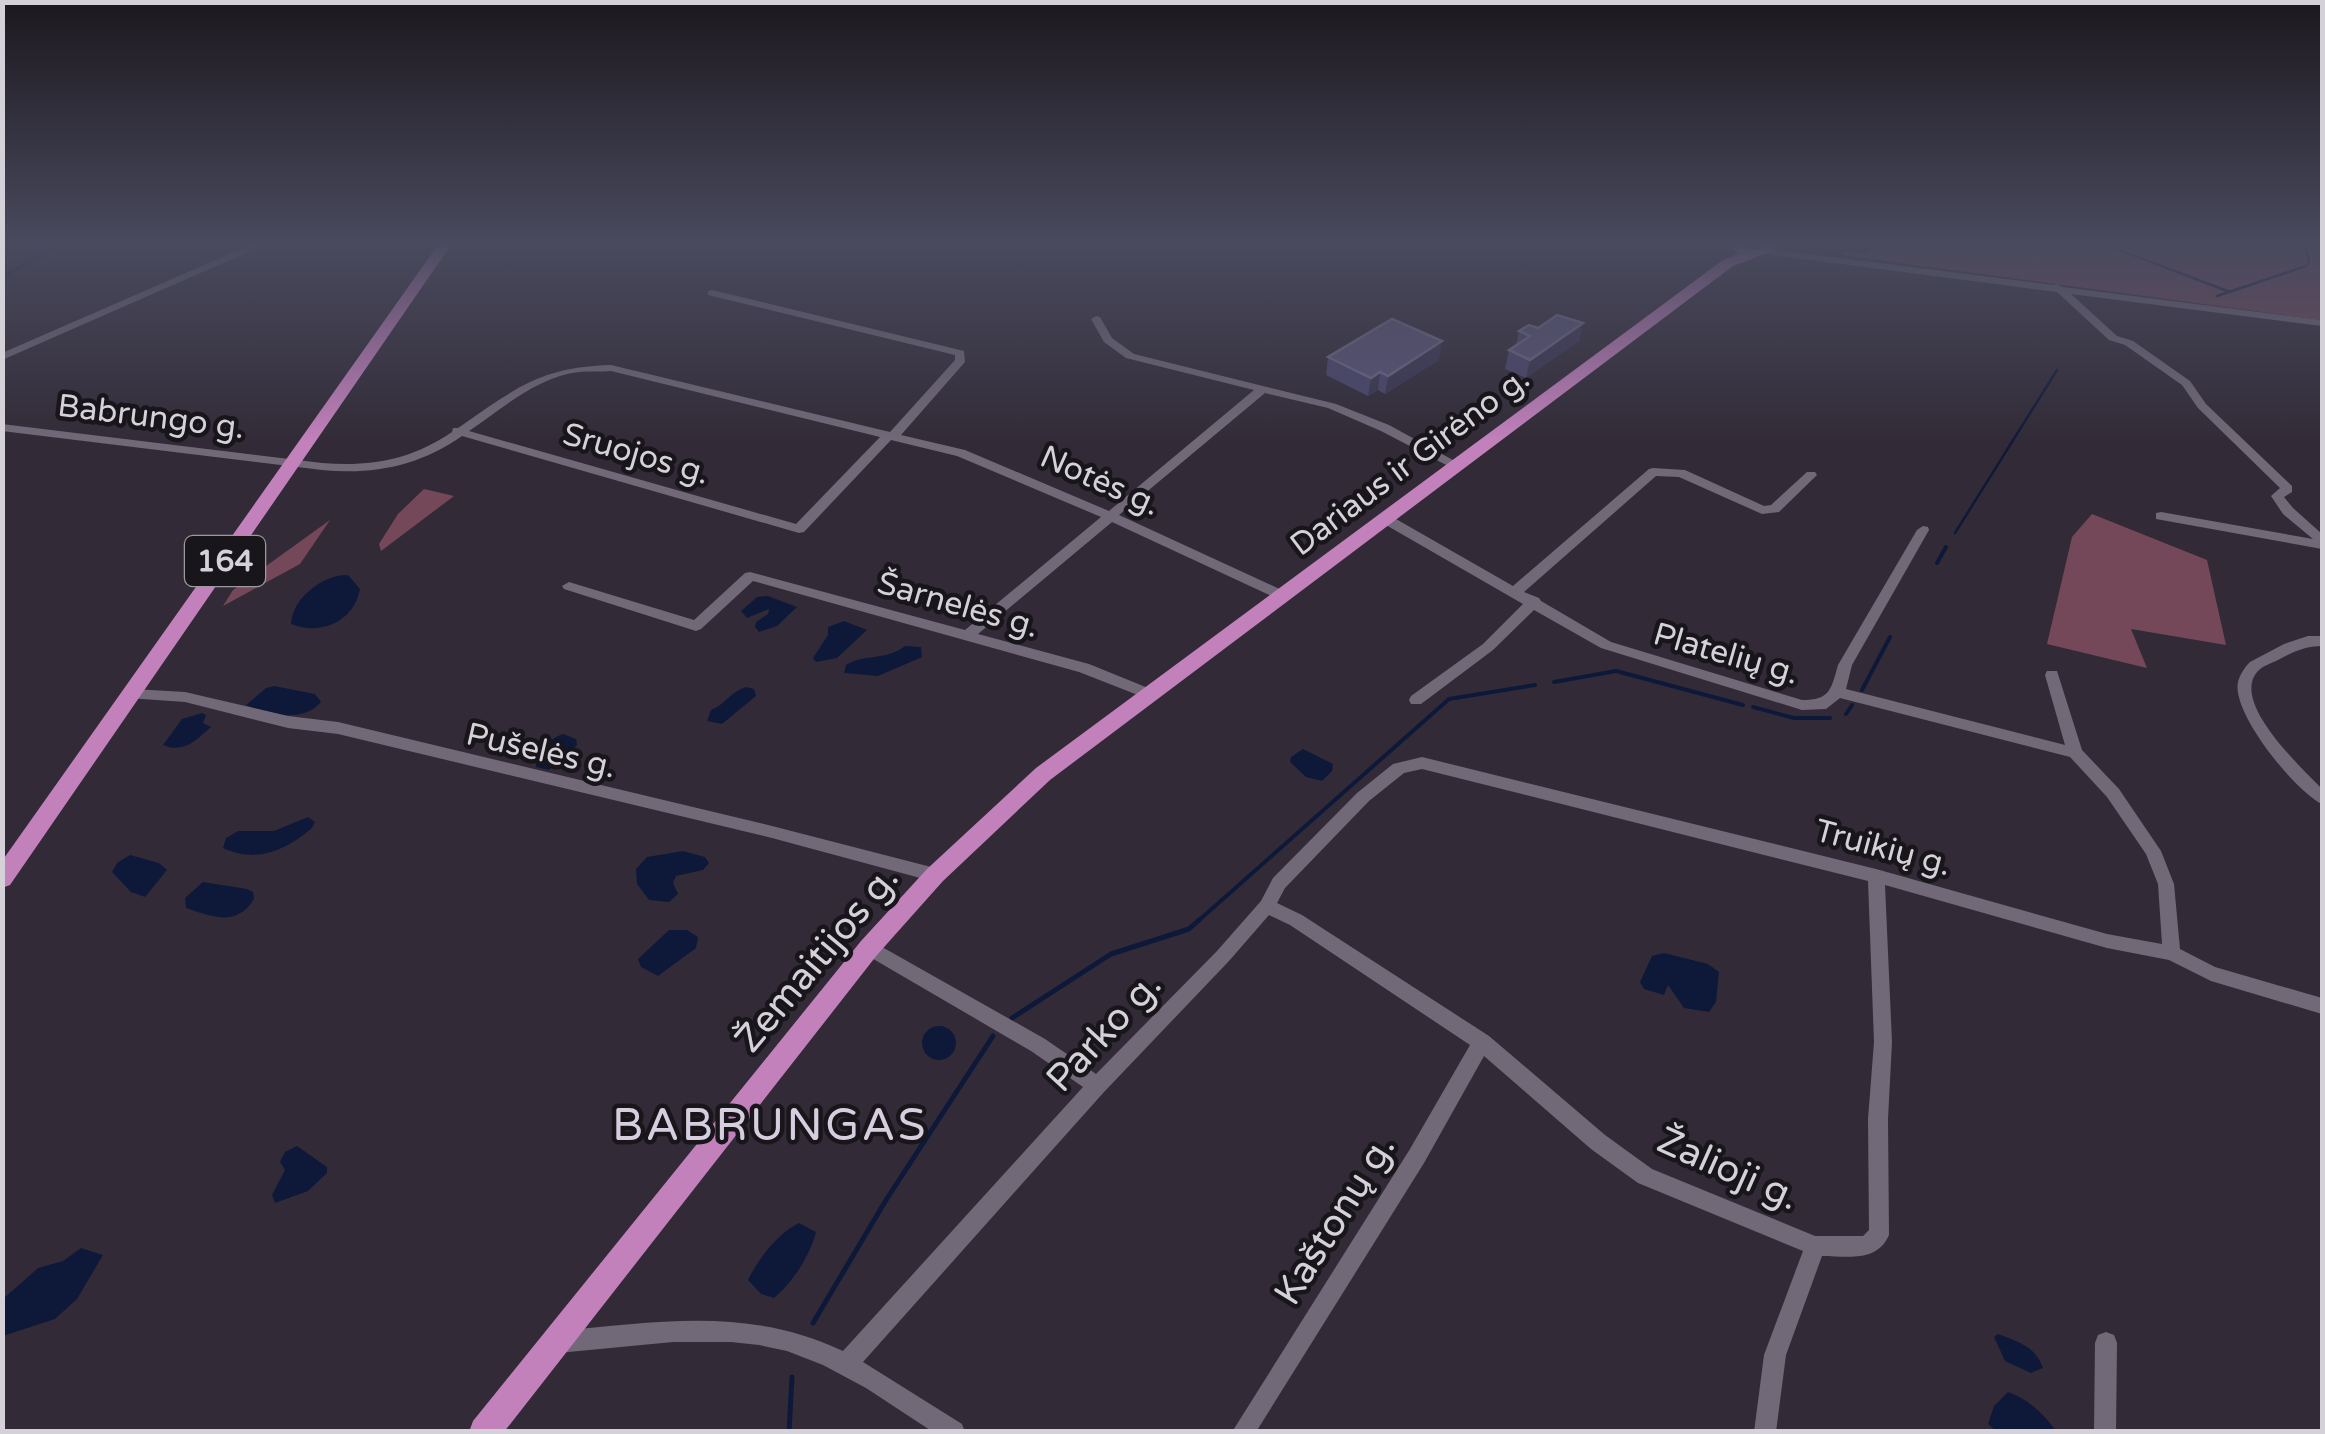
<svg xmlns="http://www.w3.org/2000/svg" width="2325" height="1434" font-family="'Varela Round',sans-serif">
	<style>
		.green { fill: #744859 }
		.water { fill: #0e193a }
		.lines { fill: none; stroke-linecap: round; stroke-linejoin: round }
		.stream-far2 { stroke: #0e193a; stroke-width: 2.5 }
		.stream-far1 { stroke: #0e193a; stroke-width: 4 }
		.stream { stroke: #0e193a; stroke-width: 5 }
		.minor { fill: #716978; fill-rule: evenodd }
		.major { fill: #c381bc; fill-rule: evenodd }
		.wall { fill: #4a466a }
		.shaded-wall { fill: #3a3551 }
		.building { fill: #595476; stroke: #6d6886; stroke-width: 2.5 }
		.labels { text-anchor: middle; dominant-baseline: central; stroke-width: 9; stroke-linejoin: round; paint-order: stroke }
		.shield { fill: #18151b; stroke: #9c99a0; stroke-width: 2.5 }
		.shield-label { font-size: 30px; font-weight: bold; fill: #d5d1d9 }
		.street-label { font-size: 32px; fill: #d5d1d9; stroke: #18151b }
		.near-street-label { font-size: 38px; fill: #d5d1d9; stroke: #18151b }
		.near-quarter-label { font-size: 45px; letter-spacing: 2.5px; fill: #d6cdde; stroke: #18151b }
	</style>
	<rect width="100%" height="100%" fill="#322b37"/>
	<path class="green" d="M1868,242H2308L2322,245V320L1842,255V251L1869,254Z
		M424,489L454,496L381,551L379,544L398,514Z
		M2092,514L2207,560L2226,645L2131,629L2147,668L2047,644L2072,537Z
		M330,520L300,564L223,606L233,590Z"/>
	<path class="water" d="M348,575L360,589C354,622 320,636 291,624C292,598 324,574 348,575Z
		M768,596L797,607L777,626L759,632L755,627L756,622L768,614L769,609L747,618L741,611L757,597Z
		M844,621L867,630L837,658L816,662L813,658L828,635V627Z
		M905,646L921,647L922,657L878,676L844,673L846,665C866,653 886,661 905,646Z
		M274,686L315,694L321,702C304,723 268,715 246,705L266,688Z
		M746,687L754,689L756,696L722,724L707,721L711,710C726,704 731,691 746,687Z
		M202,713L206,715L203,723L211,727C196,740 184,754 163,745L182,719Z
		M563,734L576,739L577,745L549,770L536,767C534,752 549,739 563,734Z
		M1303,749L1333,764L1332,771L1322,781L1306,777L1290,762L1291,757Z
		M308,817L315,822L312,828C286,850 257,864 223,848L226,838L238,831H274Z
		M683,851L705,857L709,863L703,870L676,876L673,883L678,894L669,902L649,900L637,884L636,869L647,857Z
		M130,855L159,863L167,870L145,897L131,892L112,872L117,863Z
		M203,882L247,889L253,892L254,899C237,927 213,917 186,908L185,898Z
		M669,930H687L698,937L696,948L658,976L641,967L638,959Z
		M1664,953L1708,964L1719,972L1716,1002L1709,1012L1684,1008L1668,985L1664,995L1644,989L1640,982L1652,956Z
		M922 1043a17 17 0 1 1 34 0a17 17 0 1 1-34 0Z
		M297,1146L327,1167V1173L308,1191L275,1203L272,1195L285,1170L280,1162L285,1152Z
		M799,1223L816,1232C810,1256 793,1282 774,1298L761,1294L748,1280C758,1259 778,1233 799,1223Z
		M81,1248L103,1255L77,1299L55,1319L3,1336V1299L38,1268L63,1261Z
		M1998,1334C2019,1342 2035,1346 2043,1368L2031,1373L2005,1361L1994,1337Z
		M2008,1392C2028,1399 2044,1414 2056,1431H1996L1988,1424L1994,1406Z"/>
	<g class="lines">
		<path class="stream-far2" d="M2098,242L2230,292
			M2,277L65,242
			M2217,296L2306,266L2309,262L2305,242
			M1955,533L2057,370"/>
		<path class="stream-far1" d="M1937,563L1946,547
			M1554,682L1616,671L1743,705
			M1862,690L1890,637
			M1753,707L1794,718H1830
			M1846,714L1852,705
			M1197,922L1449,699L1535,685"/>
		<path class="stream" d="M1012,1018L1111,954L1189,929L1199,920
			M813,1323L886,1200L993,1036
			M789,1432L792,1377"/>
		<path class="minor" d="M257,242H271L2,360V353Z
			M1768,249L2053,285L2057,284L2063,287L2322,320V326L2071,294L2117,336L2133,341L2190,381L2206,404L2292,486V492L2284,497L2293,508L2322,534V549L2156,519V513L2161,512L2313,539L2283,514L2271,496L2280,488L2198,408L2182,385L2125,345L2109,340L2057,292L1764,254L1763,252Z
			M712,290L964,351L965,362L901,435L965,450L1109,511L1254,390L1126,358L1104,342L1091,319L1096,316L1100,317L1112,338L1134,354L1336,404L1389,425L1462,465L1456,469L1452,468L1381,431L1328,408L1265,393L1119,515L1286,592L1288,595L1286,598H1276L1112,522L978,634L1089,664L1153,690L1155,694L1148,699L1079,672L753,581L701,629L696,631L564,589L562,586L569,582L694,620L745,573L750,572L965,630L1101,517L957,456L891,440L804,532L799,533L462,436C419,466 374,475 322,470L2,431V424L322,463C371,467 411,460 452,432L453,428H458C515,389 539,367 611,365L890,432L955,360V355L708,295V291ZM611,371L880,437L796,524L469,431C503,408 537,377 579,372C590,371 601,372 611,371Z
			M1653,468L1685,470L1764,506L1771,505L1807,472H1815L1817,475L1779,512L1762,514L1679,477L1656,476L1524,592L1539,598L1541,601L1611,642L1802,700C1830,700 1831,690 1838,665L1917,530L1923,526L1928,527L1929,530L1852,665L1846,689L2065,745L2045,675L2047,671H2057L2082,750L2119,789L2161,851L2174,884L2180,949L2215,967L2322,998V1014L2211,981L2169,960L2107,948L1885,885L1892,1042L1888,1119L1889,1235C1877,1263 1847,1256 1822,1256L1786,1355L1776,1432H1754L1764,1355L1803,1251L1638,1183L1591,1149L1484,1056L1424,1163L1256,1432H1232L1410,1149L1470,1045L1290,925L1269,915L1229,961L1104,1092L863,1362L962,1424L965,1432H933L866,1388L823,1365L787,1351L759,1345L731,1342H673L558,1353L550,1350L547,1342L550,1334L558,1331C660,1322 747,1306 843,1351L1083,1087L1031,1051L863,953L860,948L863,943L869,941L875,943L1045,1039L1096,1074L1217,951L1261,901L1273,878L1357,793L1393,764L1422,757L1876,869L2107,934L2162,944L2158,884L2146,854L2107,797L2070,757L1840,698L1826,709L1802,710L1601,648L1534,610L1493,650L1421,704H1411L1409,700L1411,696L1483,644L1523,604L1379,521L1378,518L1379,515H1389L1513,586L1649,469ZM1422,769L1868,881L1874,1042L1868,1119L1869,1230L1863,1236H1815L1652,1169L1605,1135L1489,1036L1302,915L1277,903L1285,888L1369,801L1404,773Z
			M2308,636H2322V646C2305,646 2293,652 2278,660C2272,663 2262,666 2257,672C2231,703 2302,768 2322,789V804C2296,792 2231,713 2238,682C2240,674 2245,667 2250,662L2284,644Z
			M133,689L185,692L288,716L338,722L772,826L935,868L941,870L943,875L941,880L935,882L772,838L338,734L288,728L185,702L128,698L126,694Z
			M2106,1332L2114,1335L2117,1343L2116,1432H2094L2095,1343L2098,1335Z"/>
		<path class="major" d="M440,242H453L10,885L2,888V861Z
			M1727,242C1740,242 1748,252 1762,249L1759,242H1772L1776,250L1733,266L1050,780L943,881L877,955L504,1432H469L473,1421L861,941L927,869L1036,768L1723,260L1738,254Z"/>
	</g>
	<path class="wall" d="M1583,323L1579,341L1526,378L1505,369L1509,350L1516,346L1519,331Z
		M1328,357L1439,360L1385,394L1378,390L1368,396L1326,375Z"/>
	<path class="shaded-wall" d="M1583,323L1579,341L1526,378L1530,360Z
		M1442,341L1439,360L1385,394L1388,376Z
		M1380,372L1378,390L1368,396L1371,378Z"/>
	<path class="building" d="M1557,315L1583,323L1530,360L1509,350L1530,336L1519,331L1529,325L1538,328Z
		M1392,319L1442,341L1388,376L1380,372L1371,378L1328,357Z"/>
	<linearGradient id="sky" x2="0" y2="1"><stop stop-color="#1c181e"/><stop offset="0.55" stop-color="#494a5e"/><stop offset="1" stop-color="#494a5e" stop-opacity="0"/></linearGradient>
	<rect width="2325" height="443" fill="url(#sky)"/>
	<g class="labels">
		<rect class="shield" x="185" y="536" width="80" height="50" rx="8"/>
		<g class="shield-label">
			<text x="225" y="561">164</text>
		</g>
		<g class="street-label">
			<text transform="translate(151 417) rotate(7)">Babrungo g.</text>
			<text transform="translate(636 454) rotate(16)">Sruojos g.</text>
			<text transform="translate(1410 462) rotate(-37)">Dariaus ir Girėno g.</text>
			<text transform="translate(1100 481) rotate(24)">Notės g.</text>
			<text transform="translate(958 605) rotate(16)">Šarnelės g.</text>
			<text transform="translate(1726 654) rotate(16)">Platelių g.</text>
			<text transform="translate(541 751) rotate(13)">Pušelės g.</text>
			<text transform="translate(1883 848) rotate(15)">Truikių g.</text>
		</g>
		<g class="near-street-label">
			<text transform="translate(817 959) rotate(-50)">Žemaitijos g.</text>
			<text transform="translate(1104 1032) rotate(-47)">Parko g.</text>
			<text transform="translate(1728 1169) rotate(24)">Žalioji g.</text>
			<text transform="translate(1335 1220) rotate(-58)">Kaštonų g.</text>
		</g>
		<g class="near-quarter-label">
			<text x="770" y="1126">BABRUNGAS</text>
		</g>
	</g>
	<rect width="2325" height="1434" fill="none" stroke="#d5d1d9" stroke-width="10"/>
</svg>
